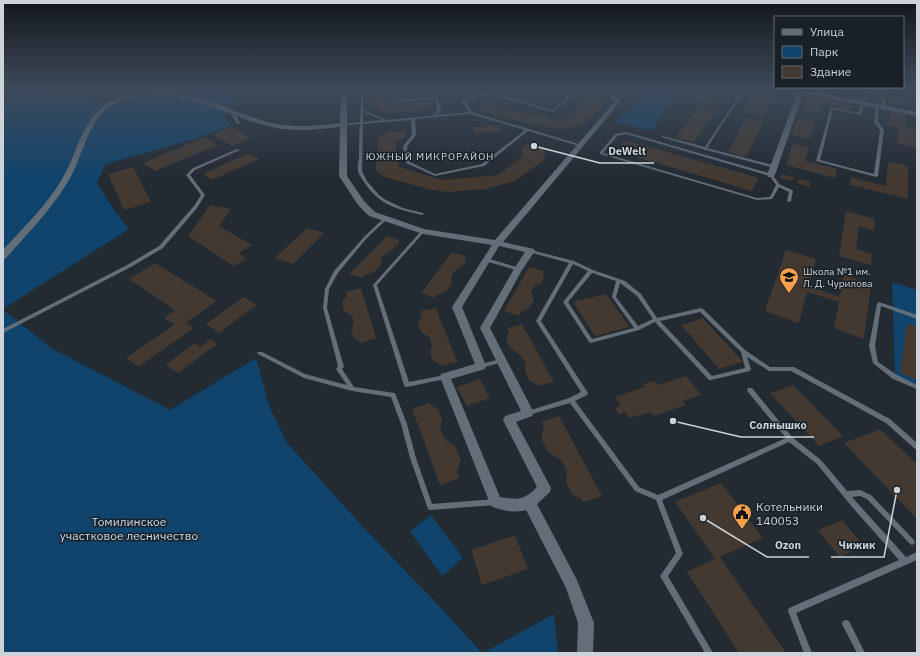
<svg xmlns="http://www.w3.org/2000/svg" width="920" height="656" font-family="'IBM Plex Sans',sans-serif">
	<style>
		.green { fill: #10446c }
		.building { fill: #433931 }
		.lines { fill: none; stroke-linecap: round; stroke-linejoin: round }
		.lane { fill: #646e78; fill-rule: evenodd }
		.street { fill: #646e78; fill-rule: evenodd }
		.labels { text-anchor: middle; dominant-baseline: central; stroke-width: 3; stroke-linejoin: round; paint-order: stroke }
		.far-quarter-label { font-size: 10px; letter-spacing: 1px; fill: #d0dbe6; stroke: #182028 }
		.poi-label { font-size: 10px; fill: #cdd3d8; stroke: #182028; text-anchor: start }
		.near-poi-label { font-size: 12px; fill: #cdd3d8; stroke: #182028; text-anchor: start }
		.near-park-label { font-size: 12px; fill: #cddeee; stroke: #182028 }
		.leader { fill: none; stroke: #cdd3d8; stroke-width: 1.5 }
		.callout-dot { fill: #cdd3d8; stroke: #182028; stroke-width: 1.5 }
		.callout-label { font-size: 11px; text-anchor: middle; font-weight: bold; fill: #cdd3d8; stroke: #182028; stroke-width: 3; stroke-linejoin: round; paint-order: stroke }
	</style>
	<rect width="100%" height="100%" fill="#222a32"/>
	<path class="green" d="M3,89H45L67,92L107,103H115L136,97L144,89H236L233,101L224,119L232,125L197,138L105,164L97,183L116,213L129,229L3,309Z
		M611,89H680L651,131L615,122L638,99Z
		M892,282L917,290V385L895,375Z
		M3,310L53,349L170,410L256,358L269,406L287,443L364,528L441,608L482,653H3Z
		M431,515L463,558L442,576L410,531Z
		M554,614L558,653H483Z"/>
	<path class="building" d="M373,89H388L389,104L431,102L433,108L420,109L421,111L386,113L373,108Z
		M706,89H725L712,105L695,100Z
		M759,89H779L762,117L743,112Z
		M864,90L903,98V106L890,104V100L884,99L877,98V101L863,98Z
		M593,91L602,99V106L586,121L575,127L558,129L532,123L530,124L478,110L486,104L525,114L527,113L557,120L565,119L586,102L578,93Z
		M808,95L851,104L850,110L824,103L820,113L803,110Z
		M700,106L717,110L694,142L675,137Z
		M890,110L907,114L906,127L917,130V148L897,143L899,128L888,125Z
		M747,117L764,121L746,157L728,152Z
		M798,117L815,121L810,139L791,135Z
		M486,125H499L502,131L474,133L472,127H486Z
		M232,127L251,138L232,146L213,135Z
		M406,131L405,137L395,142L399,167L443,180L498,175L523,156L521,149L528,144L542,147L546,154L543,161L515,181L486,189L448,192L432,190L384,177L376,170L378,138L388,132Z
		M205,137L218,145L155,171L143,163Z
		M625,140L759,178L752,191L616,151Z
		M793,144L809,147L805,161L837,169L835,178L786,165Z
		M249,153L259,159L212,180L203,174Z
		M888,161L908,166V199L850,185L851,177L886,186Z
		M133,167L151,202L124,210L108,174Z
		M781,174L794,177L792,181L780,178Z
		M798,179L811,182L810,187L797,183Z
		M210,205L231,209L219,226L252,245L239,253L247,259L233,266L188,236Z
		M846,211L875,219L874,231L859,226L856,249L872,254L871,265L839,256Z
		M307,228L324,233L293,264L275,258Z
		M387,236L399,240L398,245L381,258V265L374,272L365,275L362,278L349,274Z
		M786,250L816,259L809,286L840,297L844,275L871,284L864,339L834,328L839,302L807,292L799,323L765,311Z
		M452,252L465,256L466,262L461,267L455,271L451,276L452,284L446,291L437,295L434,298L421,293Z
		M155,263L217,301L186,323L194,328L138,367L126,358L174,325L164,318L175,310L129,279Z
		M529,267L543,271L544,277L541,283L534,286L531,292L534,300L529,308L521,312L519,316L504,311Z
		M361,288L376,338L360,343L359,341L354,338L351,330L354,323L352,316L344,311L342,302L347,295L346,292Z
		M606,294L630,327L595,336L573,302Z
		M244,297L257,305L219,333L206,324Z
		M436,308L457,362L440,366L439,364L433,361L430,352L432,345L430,338L421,332L418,322L422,315L420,311Z
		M703,318L743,362L719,369L681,325Z
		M522,324L554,382L537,386L536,384L529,380L525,371L526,364L521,356L511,349L506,339L509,332L507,328Z
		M907,324L917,327V380L900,373Z
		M210,339L217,344L178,373L166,365L194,343L200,347Z
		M686,376L701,395L683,401L686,405L654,416L651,412L629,418L625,412L619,415L615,408L621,406L615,397L645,387L643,384L655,381L657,385Z
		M480,379L490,398L467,406L457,387Z
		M793,385L843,436L819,446L770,393Z
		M430,403L431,405L438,409L442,419L440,428L444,438L455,446L461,460L457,472L460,478L440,485L412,409Z
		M559,416L602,496L583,502L581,499L572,494L566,482L567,471L561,460L548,452L541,438L544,427L541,422Z
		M880,429L917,464V519L844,443Z
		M721,483L763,538L720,557L786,653H739L687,572L715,559L675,502Z
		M842,520L864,546L840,557L818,530Z
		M515,535L528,569L482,585L471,550Z"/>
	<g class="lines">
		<path class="lane" d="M361,89H363V110L387,120L432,116L437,112L436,99L399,102L394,99V89H396V99L400,100L438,97L441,112L436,115L469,112L461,101L462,100L474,95L492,93L490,89H492L495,93L552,110L567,99L562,90L564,89H566L565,90L570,99L552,112L494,95L475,97L465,101L472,112L582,145L579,146L528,131L484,166L435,176L406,163L403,146L412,135L411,120L363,124L362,171L367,181L379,195L386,200L403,208L423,213L424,214L422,215C399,210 380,205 366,185C364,181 359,176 358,171C357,168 358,162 359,159C359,147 359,136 360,124L343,126L341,125L343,124L360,122ZM363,112L383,120L363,122ZM471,114L525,130L482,164L435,174L410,162L407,146L416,135L415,119Z
			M743,89H745L707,148L776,166V168H774L706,150H704L703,149L661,137L663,136L705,147Z
			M792,89H795L802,91L801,92Z
			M829,89H831V97L829,96Z
			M915,89H917V90H915Z
			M883,98L885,99V107L883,108L881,107Z
			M861,101L864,102L861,115L833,109L820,160L874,174L880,130L874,122L876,106L879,105L878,122L884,130L878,176L876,177L816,161L831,107L859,113Z
			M234,112L237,113L236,116L240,123L239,124H237L232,116Z
			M626,132L772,174L779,184L792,190L793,191L791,201L789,202L787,201L789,192L779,187L772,199L757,200L600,154V152L615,134ZM626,134L770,176L776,185L770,197L757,198L603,153L617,136Z
			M237,149L240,150L195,170L190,175L205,195L197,208L163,248L131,267L3,333V329L127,265L159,246L194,206L201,195L186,175L193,168Z
			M384,218H386L387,219L366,239L338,273L329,289L327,308L344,367L342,369L354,387L395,393L407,424L416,458L432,504L495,499L497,500L498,502L497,504L495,505L430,510L428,509L410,458L401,424L391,397L352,391L304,378L258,354L257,353L258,352H262L305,374L347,385L336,369L338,366L323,308L325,289L334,271L364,237Z
			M422,230H423L425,231L377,285L409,382L445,375H447L448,377L447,379H445L407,387H405L404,385L373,285Z
			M529,250H531L574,261L593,270L625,281L641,294L657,318L701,308L703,309L745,350L770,367H794L890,419L917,443V450L915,449L886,423L791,371H769L747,357L751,369L750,371L711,380H709L655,322L639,330L591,343L589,342L563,302L588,271L573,264L541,321L588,393L587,395L575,401L639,487L658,495L786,438L748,392L747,390L748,388H752L792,437L821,460L847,491L860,490L871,495L914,540L915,542L914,544L912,545L910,544L867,499L860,496L852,497L906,557L917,552V560L796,613L812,653H804L788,611L789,608L899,560L853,508L817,464L789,442L662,500L683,554L668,576L713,653H705L660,576L676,553L656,500L635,491L570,403L528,415H526L525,413L526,411H528L569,398L581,392L536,321L569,263L529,252ZM592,273L616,281L612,297L634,328L592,339L568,302ZM620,283L637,296L653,319L638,326L616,297ZM700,312L741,352L745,368L712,376L660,321Z
			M485,259H489L520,268V269L518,270H516L485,261Z
			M879,302L917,315V319L881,306L875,346L878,362L897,375L917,385V389L893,379L874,364L873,363L869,346L877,304Z
			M501,359L503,360L504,361L503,362L481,368L479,367L478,366L479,365L481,364Z
			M846,620L849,621L865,653H857L842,624L843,621Z"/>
		<path class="street" d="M341,89H347V176L364,201L375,212L424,229L495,240L615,101L598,89H604L621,101L503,242L534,249L535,251L522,270L490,328L534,413L532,416L516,422L551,488L550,492L537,504L577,580L594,623L593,653H577L578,623L566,588L526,510C516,513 502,511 491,506L440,377L441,374L475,364L452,307L492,245L423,234L369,216L358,205L339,176L340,127C319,129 298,132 277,128C229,119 193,89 140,96C125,98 110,104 100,115C85,134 81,160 69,180C52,209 28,233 6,258L3,259V250C23,228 45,207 61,181C75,159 79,131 97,112C106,102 118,97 131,94C185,81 228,114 277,124C298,128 320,125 340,123ZM499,246L525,252L514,269L480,328L521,411L505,416L503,420L537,487C524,500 519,500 500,497L451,379L485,369L486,366L462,307Z
			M801,89L917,112V116L803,93L775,175L771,177H768L767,175L798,91Z"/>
	</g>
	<linearGradient id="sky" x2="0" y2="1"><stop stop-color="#13171c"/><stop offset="0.49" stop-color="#3e4a5a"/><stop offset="1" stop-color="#3e4a5a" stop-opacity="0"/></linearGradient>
	<rect width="920" height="180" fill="url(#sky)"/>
	<defs>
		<g id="school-pin" transform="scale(1)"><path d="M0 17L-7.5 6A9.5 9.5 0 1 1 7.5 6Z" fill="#fa9f4f" stroke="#182028"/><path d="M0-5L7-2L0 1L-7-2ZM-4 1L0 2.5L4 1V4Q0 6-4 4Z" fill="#111"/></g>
		<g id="civic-pin" transform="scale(1)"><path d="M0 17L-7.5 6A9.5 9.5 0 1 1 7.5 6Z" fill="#fa9f4f" stroke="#182028"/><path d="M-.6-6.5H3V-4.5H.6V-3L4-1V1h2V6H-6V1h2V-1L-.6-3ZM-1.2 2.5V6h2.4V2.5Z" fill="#111"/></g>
	</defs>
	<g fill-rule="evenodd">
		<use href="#school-pin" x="789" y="277"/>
		<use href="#civic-pin" x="742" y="513"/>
	</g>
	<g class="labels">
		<g class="far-quarter-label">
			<text x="430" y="156">ЮЖНЫЙ МИКРОРАЙОН</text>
		</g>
		<g class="poi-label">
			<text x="803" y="271">Школа №1 им.<tspan x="803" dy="12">Л. Д. Чурилова</tspan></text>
		</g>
		<g class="near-poi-label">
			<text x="756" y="506">Котельники<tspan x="756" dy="14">140053</tspan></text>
		</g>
		<g class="near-park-label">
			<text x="129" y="521">Томилинское<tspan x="129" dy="14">участковое лесничество</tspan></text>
		</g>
	</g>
	<path class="leader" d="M534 146L600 163H654M673 421L741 437H814M703 518L767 557H809M897 490L884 557H831"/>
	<g class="callout-dot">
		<circle cx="534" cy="146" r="4"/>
		<circle cx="673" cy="421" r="4"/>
		<circle cx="703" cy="518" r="4"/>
		<circle cx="897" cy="490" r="4"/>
	</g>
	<g class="callout-label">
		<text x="627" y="155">DeWelt</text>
		<text x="778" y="429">Солнышко</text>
		<text x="788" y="549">Ozon</text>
		<text x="857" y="549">Чижик</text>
	</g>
	<rect width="920" height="656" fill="none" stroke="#cdd3d8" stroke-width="8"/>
	<rect x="774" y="16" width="130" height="72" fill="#182028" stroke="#60686e"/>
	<rect x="782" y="29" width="20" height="6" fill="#646e78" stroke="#60686e"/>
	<text x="810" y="36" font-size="12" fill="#cdd3d8">Улица</text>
	<rect x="782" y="46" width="20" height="12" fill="#10446c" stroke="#60686e"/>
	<text x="810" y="56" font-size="12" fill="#cdd3d8">Парк</text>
	<rect x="782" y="66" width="20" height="12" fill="#433931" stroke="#60686e"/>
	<text x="810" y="76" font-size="12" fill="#cdd3d8">Здание</text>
</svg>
